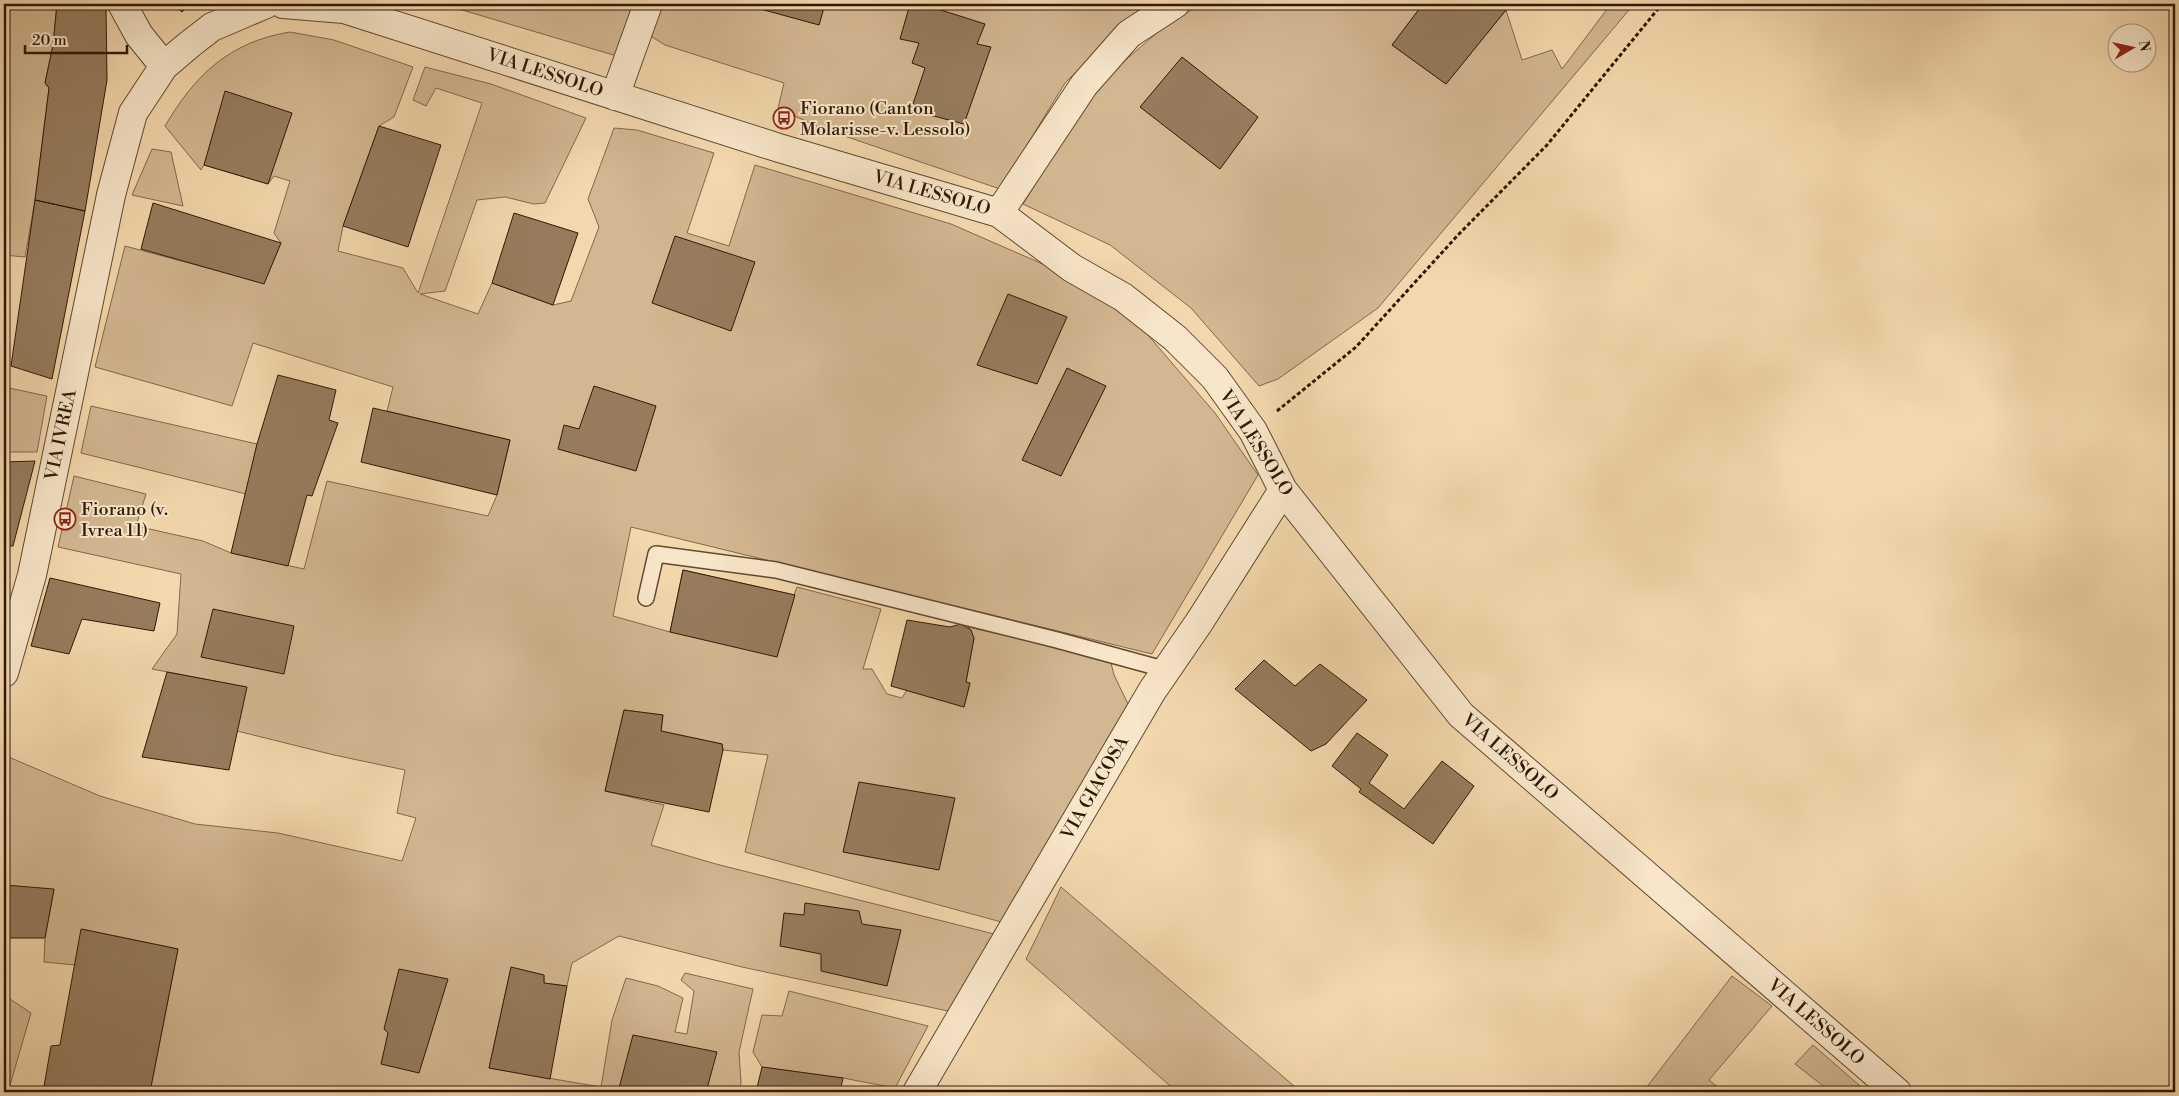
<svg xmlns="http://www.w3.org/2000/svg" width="2179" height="1096" font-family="'Libre Bodoni',serif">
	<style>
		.green { fill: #d3b791; stroke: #82684c }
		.building { fill: #967c5d; stroke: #301807 }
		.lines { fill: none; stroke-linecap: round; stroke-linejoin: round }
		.service-casing { stroke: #614830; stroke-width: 18 }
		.minor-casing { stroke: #614830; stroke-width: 30 }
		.path { stroke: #301807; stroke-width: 3; stroke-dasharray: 4 2.5; stroke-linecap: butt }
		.service { stroke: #f8e6ca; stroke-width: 15 }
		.minor { stroke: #f8e6ca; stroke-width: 28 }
		.labels { text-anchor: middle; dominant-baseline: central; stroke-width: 4; stroke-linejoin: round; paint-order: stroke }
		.street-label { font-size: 18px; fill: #301807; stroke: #f8e6ca }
		.poi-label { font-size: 18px; fill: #301807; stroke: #f8e6ca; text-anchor: start }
	</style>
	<rect width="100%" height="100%" fill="#f4d8ad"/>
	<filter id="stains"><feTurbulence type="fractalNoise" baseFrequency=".004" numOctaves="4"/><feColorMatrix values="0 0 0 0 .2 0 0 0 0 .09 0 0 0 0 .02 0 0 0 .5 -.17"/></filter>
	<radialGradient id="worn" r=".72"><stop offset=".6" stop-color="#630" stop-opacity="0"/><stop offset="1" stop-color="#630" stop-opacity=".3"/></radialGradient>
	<path class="green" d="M4,4H57L53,45L45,83L49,88L35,200L25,257L4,255Z
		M442,4H638L620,57Z
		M658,4H1152L1115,33L1065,83L1000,189L818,127L778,108L784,83L665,45L647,34Z
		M1202,4H1423L1392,45L1446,84L1506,10L1522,60L1552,50L1562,69L1611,4H1634L1378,308L1278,379L1259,386L1191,308L1110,245L1023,204L1065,136L1106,77L1166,25Z
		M290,32L334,40L413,67L394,117L379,126L343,226L338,251L403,268L418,293L482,103L436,88L426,106L413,100L425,67L491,84L586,118L545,203L534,204L505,197L477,200L445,291L420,294L478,314L492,283L553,305L571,301L599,227L588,199L614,128L637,130L714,153L687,233L729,246L755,165L951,224L1061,272L1135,320L1215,413L1258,475L1152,654L631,527L613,616L670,632L683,570L794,595L797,587L881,609L863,669H872L887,694L902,698L907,690L964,707L970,684L966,682L974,638L968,627L1110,659L1114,675L1128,704L1005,923L745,852L768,755L723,750L722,744L661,731L663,715L624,710L605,791L664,805L651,845L716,864L998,935L948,1011L742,967L619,936L572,963L567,986L544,983V975L511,968L489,1068L601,1087L612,1020L626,978L658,986L683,998L675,1032L687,1034L694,991L681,980L685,973L753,989L739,1052L741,1083L739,1092H150L178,949L82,929L75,965L44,962L45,938L54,890L4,885V755L100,796L195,824L278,833L402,861L416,818L397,813L405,770L334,755L237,731L246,687L152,669L177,634L181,574L58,547L74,476L146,494L136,526L203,541L231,553L304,569L327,481L488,516L497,495L510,440L387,411L393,387L253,343L232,406L95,367L125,246L264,283L281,243L274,233L290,181L274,176L268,184L204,165L201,170L165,126C195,75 229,42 290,32Z
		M152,149L171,152L183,206L132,195Z
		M4,387L47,396L37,452H4Z
		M91,406L257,444L246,494L81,453Z
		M1061,887L1301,1092H1177L1026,959Z
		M1732,976L1772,1006L1709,1080L1724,1092H1643Z
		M789,991L928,1026L895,1088L843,1078L762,1067L753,1052L762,1015L782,1016Z
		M4,995L31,1013L8,1092H4Z
		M1813,1045L1867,1092H1831L1795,1064Z"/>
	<path class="building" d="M57,4H106L107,80L85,211L35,200L49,88L45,83L53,45Z
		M173,4H190L182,12Z
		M742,4H825L819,25Z
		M910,4H922L985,24L977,44L991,47L964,124L911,110L925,68L912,63L919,43L900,39Z
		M1423,4H1498L1506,10L1446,84L1392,45Z
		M1182,57L1258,117L1220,169L1140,107Z
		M225,91L292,113L268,184L204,165Z
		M379,126L441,145L408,247L343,226Z
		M35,200L85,211L52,379L11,366Z
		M153,203L281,243L264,284L141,249Z
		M514,213L578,233L553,305L492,283Z
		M675,236L755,262L731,331L652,303Z
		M1008,294L1067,317L1037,384L977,365Z
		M1067,368L1106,386L1061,476L1022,460Z
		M278,375L336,390L329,420L338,423L312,496L307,495L288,566L231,553L257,444Z
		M594,386L656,406L636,471L558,449L564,425L579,429Z
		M373,408L510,440L497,495L361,462Z
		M35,461L13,546H4V462Z
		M683,570L795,595L777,657L670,632Z
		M50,578L160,603L154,631L82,619L69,654L31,646Z
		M213,609L294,626L284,674L201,657Z
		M907,620L950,627L961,624L971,630L974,638L966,682L970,683L964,707L891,686Z
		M1264,660L1295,686L1320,664L1367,700L1326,744L1311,751L1235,689Z
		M167,672L247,687L229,770L142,757Z
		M624,710L663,715L661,731L722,744L723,750L709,812L605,791Z
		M1357,733L1388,755L1369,783L1404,809L1442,761L1474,786L1433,844L1359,792L1361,789L1332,766Z
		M859,782L955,798L939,870L843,852Z
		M4,885L54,889L45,938H7L4,949Z
		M805,903L859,911L862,924L901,930L887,986L821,971V954L780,946L784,913L804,915Z
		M81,929L178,949L150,1092H43L51,1046L60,1045Z
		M511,967L544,975V983L567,986L550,1079L489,1068Z
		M399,969L448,979L419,1073L381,1064L388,1033L384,1029Z
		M633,1035L717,1052L706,1092H618Z
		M762,1067L843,1078L840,1092H756Z"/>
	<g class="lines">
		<g class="service-casing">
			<path id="service" d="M646,598L656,554L776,570L1057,640L1167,670"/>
		</g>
		<g class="minor-casing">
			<path id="minor" d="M122,4L139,35L164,66
				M283,4L344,9L779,148L999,213L1072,268L1123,297L1175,338L1215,378L1253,431L1283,490L1461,715L1897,1092
				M615,96L648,4
				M999,213L1084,85L1129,34L1175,4
				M4,673L32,575L111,195L133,113L164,66L190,44L212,27L266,4
				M917,1092L1152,691L1200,621L1283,490"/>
		</g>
		<path class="path" d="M1277,411L1356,347L1458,235L1547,145L1662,4"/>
		<use href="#service" class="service"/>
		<use href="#minor" class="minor"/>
	</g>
	<defs>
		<g id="bus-ring" transform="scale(1.125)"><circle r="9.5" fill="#f8e6ca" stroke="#8f2418" stroke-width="1.5"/><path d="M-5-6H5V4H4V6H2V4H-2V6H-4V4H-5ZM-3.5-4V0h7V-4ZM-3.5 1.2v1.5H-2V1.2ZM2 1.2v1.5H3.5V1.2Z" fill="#8f2418"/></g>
	</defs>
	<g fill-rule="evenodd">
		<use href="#bus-ring" x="784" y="118"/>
		<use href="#bus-ring" x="65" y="519"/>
	</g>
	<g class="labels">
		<g class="street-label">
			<text transform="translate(545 73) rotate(18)">VIA LESSOLO</text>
			<text transform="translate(932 193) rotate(16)">VIA LESSOLO</text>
			<text transform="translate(61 435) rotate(-78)">VIA IVREA</text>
			<text transform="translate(1256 443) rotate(58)">VIA LESSOLO</text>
			<text transform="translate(1510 757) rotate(41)">VIA LESSOLO</text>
			<text transform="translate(1095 788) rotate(-60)">VIA GIACOSA</text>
			<text transform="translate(1816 1022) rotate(41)">VIA LESSOLO</text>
		</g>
		<g class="poi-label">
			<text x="800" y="108">Fiorano (Canton<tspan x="800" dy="21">Molarisse-v. Lessolo)</tspan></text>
			<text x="81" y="509">Fiorano (v.<tspan x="81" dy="21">Ivrea 11)</tspan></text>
		</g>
	</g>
	<rect width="2179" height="1096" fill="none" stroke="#f4d8ad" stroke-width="20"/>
	<rect x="5" y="5" width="2169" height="1086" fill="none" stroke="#301807" stroke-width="2.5"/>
	<rect x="10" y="10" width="2159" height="1076" fill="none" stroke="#301807"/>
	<g transform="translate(2132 48) rotate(81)"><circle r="24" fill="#f8e6ca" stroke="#a8947c"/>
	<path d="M0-4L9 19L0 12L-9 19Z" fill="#8f2418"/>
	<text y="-8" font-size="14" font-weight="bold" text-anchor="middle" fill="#301807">N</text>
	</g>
	<path d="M25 45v8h102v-8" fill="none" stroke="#301807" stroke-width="2.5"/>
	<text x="32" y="45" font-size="15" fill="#301807" stroke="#f8e6ca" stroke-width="4" paint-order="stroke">20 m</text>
	<rect width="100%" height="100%" filter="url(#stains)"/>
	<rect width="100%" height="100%" fill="url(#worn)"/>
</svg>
